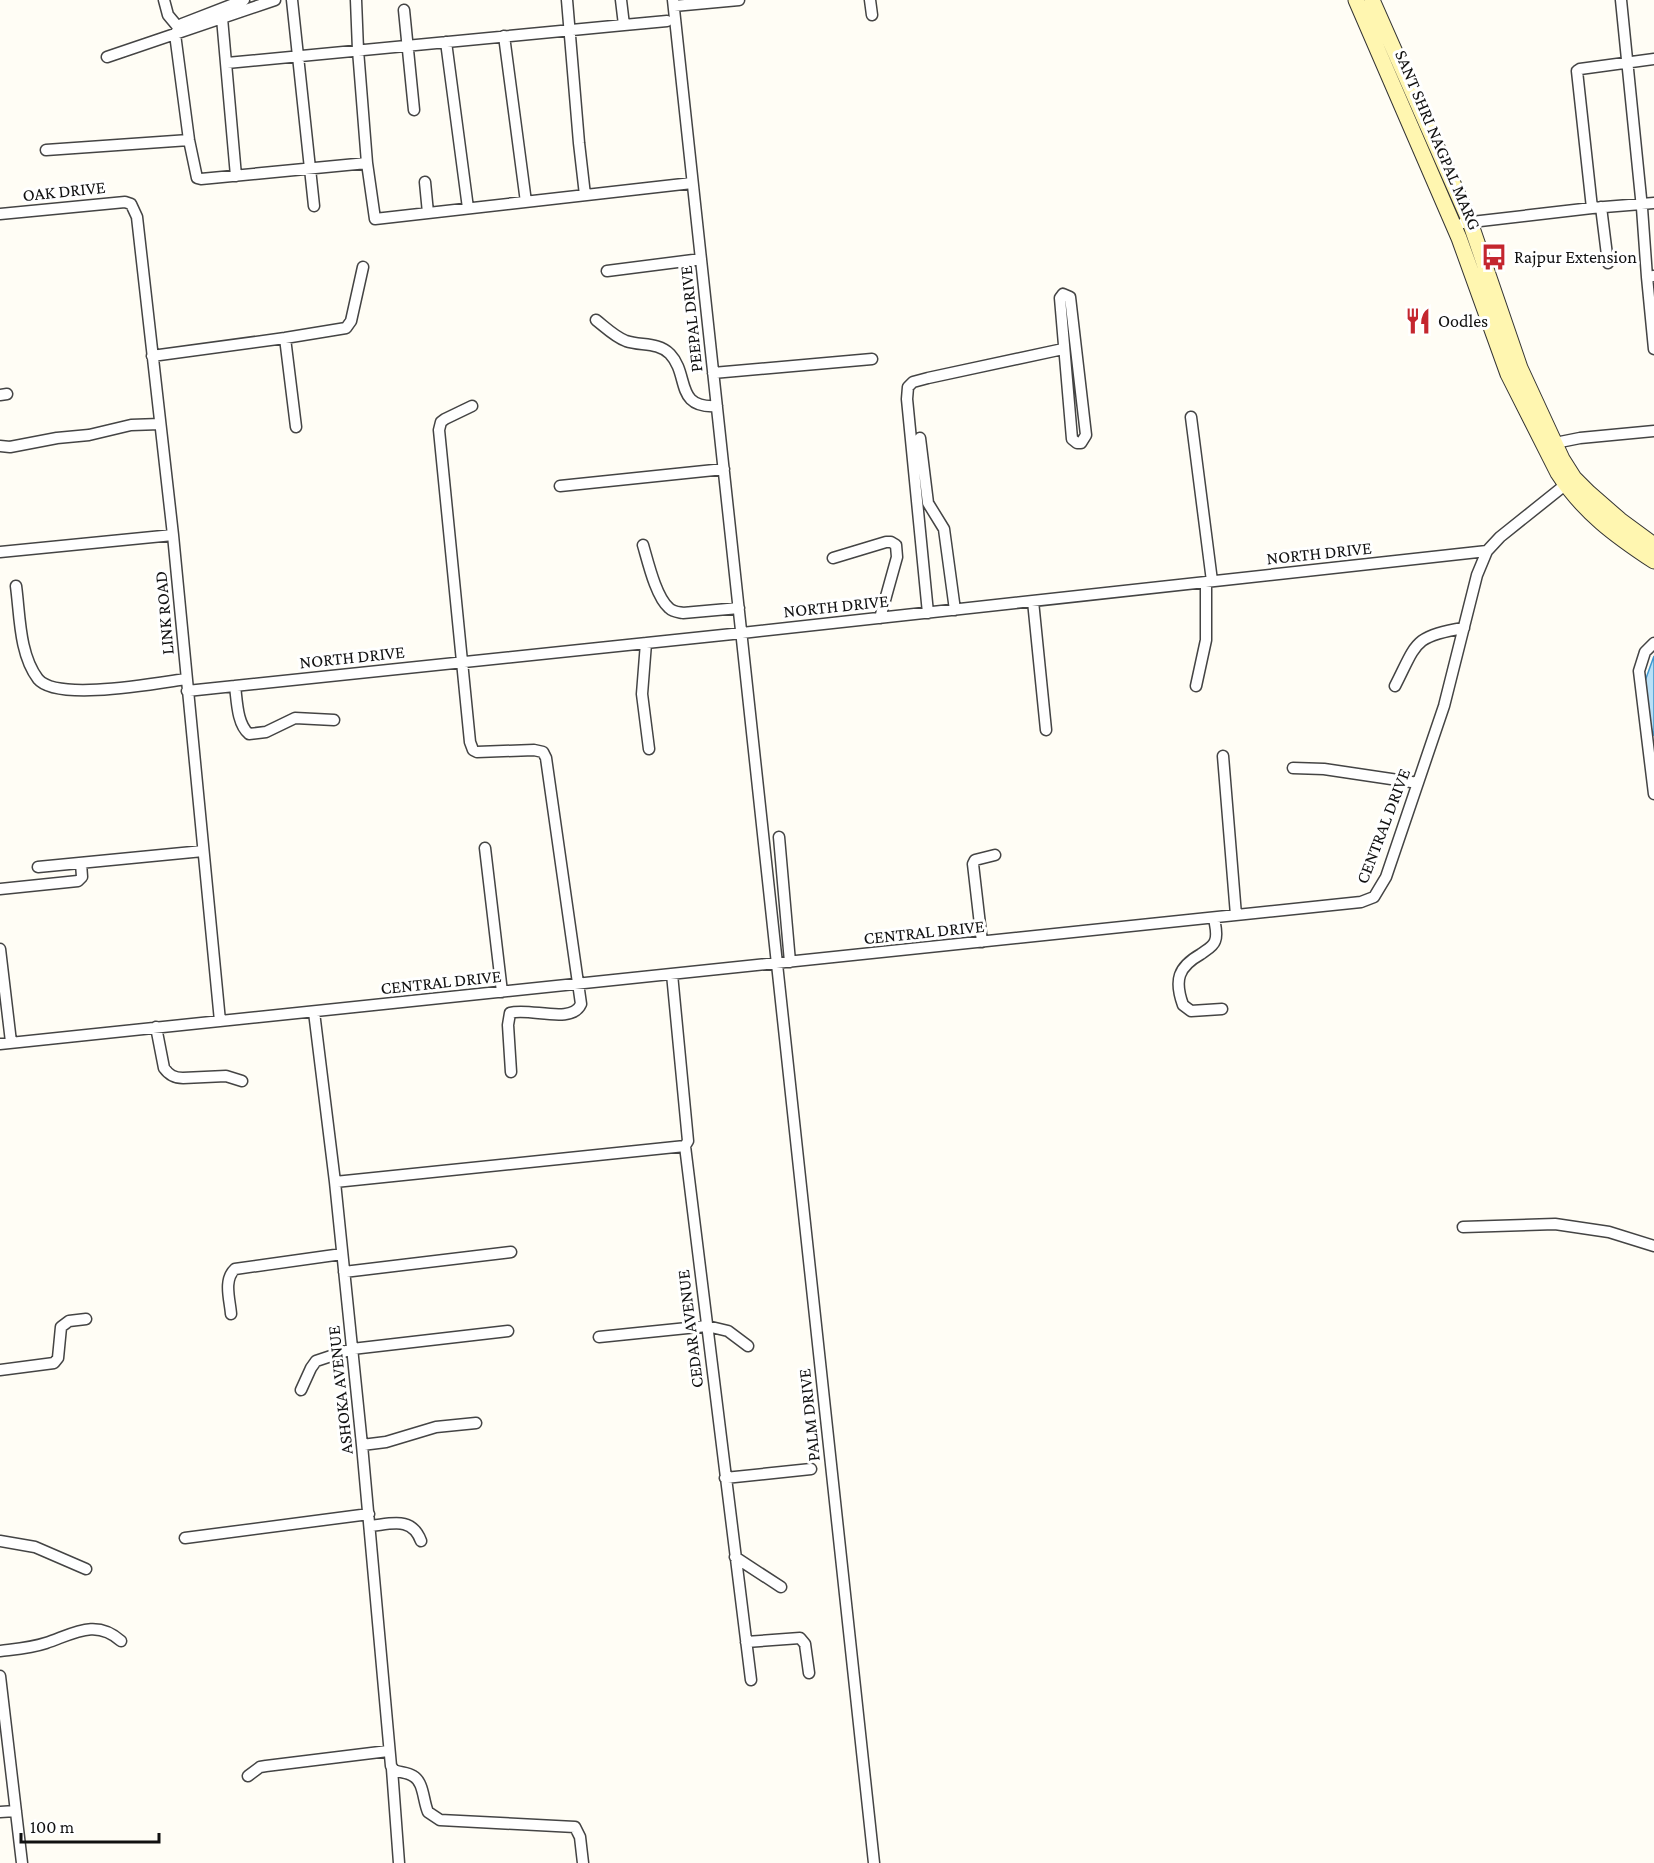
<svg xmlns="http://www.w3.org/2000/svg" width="1654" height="1863" font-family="'Crimson Pro',serif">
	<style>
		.water { fill: #b9e0f7; stroke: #3f96cf; stroke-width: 1.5 }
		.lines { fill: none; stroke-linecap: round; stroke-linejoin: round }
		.minor-casing { stroke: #444; stroke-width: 13 }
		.secondary-casing { stroke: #333; stroke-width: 17 }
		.minor { stroke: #fff; stroke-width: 10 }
		.secondary { stroke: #fff6b0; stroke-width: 15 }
		.labels { text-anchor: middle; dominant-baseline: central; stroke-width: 6; stroke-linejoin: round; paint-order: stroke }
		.street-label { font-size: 18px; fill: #111; stroke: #fff }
		.poi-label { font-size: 18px; fill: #111; stroke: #fff; text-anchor: start }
	</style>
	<rect width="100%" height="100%" fill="#fffdf5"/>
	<path class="water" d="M1654,656V736L1640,695Z"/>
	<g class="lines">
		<g class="minor-casing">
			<path id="minor" d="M164,0L168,15L178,27
				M244,0L182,24L175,34L189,140L197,178L201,179L367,163
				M292,0L314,206
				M356,0L358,50L367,163L375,219L692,183
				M567,0L579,143L585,195
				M621,0L624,25L667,21
				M673,0L874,1863
				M870,0L872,15
				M1621,0L1642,208L1647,277L1654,276
				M674,6L739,0
				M404,10L414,110
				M222,18L236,176
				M504,36L526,202
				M446,42L468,208
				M107,57L275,0
				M227,63L624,25
				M46,150L189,140
				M425,182L428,213
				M1601,207L1608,263
				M1592,208L1577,71L1580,69L1654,59
				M0,214L125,202L131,204L137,217L173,535L220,1021
				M1463,223L1592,208L1654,203
				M607,271L701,259
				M1647,277L1654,349
				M1063,294L1070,297L1086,435L1081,443H1077L1072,439L1060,298Z
				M596,320C605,327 615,337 626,341C641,346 658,342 670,354C690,375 674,409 717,406
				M285,338L296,427
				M152,356L285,338L346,328L351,321L363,267
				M713,373L872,359
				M0,395L7,394
				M472,406L445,419L441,422L439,430L470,742L473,750L477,752L534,750L543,752L546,758L581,1004C572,1025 529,1007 510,1013L508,1025L511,1072
				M1191,417L1212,581
				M920,438L928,503L944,529L955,610
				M1555,443L1580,438L1654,431
				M0,446L10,447L57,438L89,435L131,425L160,424
				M560,486L724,469
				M643,545C648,562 656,597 669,608C673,612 678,612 683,613L739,608
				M0,552L173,535
				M833,558L886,542H891L896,545L897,557L880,618
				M16,586C20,615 19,654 38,679C57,702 157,683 186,679
				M1033,601L1046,730
				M928,613L907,399L908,387L913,382L928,378L1063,349
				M646,643L642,694L649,749
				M1654,643L1645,652L1639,671L1654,794
				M235,686C237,701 237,724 249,734L266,732L295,718L334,720
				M1196,686L1206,640V582
				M1395,686C1417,643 1413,636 1464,628
				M187,691L742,633L1487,551
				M1223,756L1236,915
				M1293,768L1324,769L1418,783
				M779,837L790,962
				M485,848L502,992
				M38,867L203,851
				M0,889L78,881L82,877L81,863
				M1214,918C1215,925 1218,934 1215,941C1213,947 1206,950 1201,954C1178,967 1174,980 1183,1005L1191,1011L1222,1009
				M982,942L973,864L975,860L995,855
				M0,949L11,1042
				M672,974L688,1141L685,1146L751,1680
				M314,1012L335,1182L362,1445L391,1766L394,1770C400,1773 407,1772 413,1776C424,1782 423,1801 428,1812L440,1820L575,1827L580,1837L583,1863
				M156,1027L164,1068C169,1075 174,1078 183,1078L226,1076L242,1081
				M0,1044L1361,902L1374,897L1386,877L1444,706L1477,575L1487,551L1500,537L1570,481
				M335,1182L685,1146
				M1463,1227L1555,1224L1609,1232L1654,1246
				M344,1272L511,1252
				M231,1314C230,1300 223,1280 235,1269L342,1254
				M599,1337L707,1326L728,1331L748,1346
				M0,1370L54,1363L58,1358L61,1327L69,1321L86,1319
				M301,1390L311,1368L316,1361L352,1349L508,1331
				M362,1445L386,1442L436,1427L476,1423
				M725,1478L811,1469
				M370,1526C391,1524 412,1516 421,1541
				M185,1538L369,1514
				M0,1541L35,1547L86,1569
				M735,1557L781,1587
				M746,1642L800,1638L805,1644L809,1673
				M0,1651C16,1649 31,1648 46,1643C73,1634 96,1618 121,1641
				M0,1676L22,1863
				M392,1769L399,1863
				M248,1776L260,1767L266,1766L388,1751
				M0,1812L16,1811"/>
		</g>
		<g class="secondary-casing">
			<path id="secondary" d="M1356,0L1459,238L1508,374L1558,473C1583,512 1616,536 1654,561
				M1372,0L1470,222L1520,368L1562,459L1574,478L1589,493L1620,520L1654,545"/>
		</g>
		<use href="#minor" class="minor"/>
		<use href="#secondary" class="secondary"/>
	</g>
	<defs>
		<g id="bus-bare" transform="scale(2.07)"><path d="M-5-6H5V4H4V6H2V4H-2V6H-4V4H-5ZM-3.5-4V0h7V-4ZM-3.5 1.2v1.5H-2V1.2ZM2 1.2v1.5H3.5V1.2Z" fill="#c4262e" stroke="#fff" stroke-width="2.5" paint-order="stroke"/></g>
		<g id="restaurant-bare" transform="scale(2.07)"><path d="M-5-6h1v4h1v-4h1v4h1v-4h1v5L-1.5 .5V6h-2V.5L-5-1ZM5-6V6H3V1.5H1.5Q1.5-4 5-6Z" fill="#c4262e" stroke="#fff" stroke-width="2.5" paint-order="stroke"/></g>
	</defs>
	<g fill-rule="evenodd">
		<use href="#bus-bare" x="1494" y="257"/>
		<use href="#restaurant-bare" x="1418" y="321"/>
	</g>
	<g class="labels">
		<g class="street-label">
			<text transform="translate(1438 140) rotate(67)">SANT SHRI NAGPAL MARG</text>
			<text transform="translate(64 191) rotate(-6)">OAK DRIVE</text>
			<text transform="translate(691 319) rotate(-96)">PEEPAL DRIVE</text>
			<text transform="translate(1319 553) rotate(-6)">NORTH DRIVE</text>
			<text transform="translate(836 606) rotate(-6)">NORTH DRIVE</text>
			<text transform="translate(164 613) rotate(-95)">LINK ROAD</text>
			<text transform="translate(352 657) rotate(-6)">NORTH DRIVE</text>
			<text transform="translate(1383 826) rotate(-69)">CENTRAL DRIVE</text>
			<text transform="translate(924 932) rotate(-6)">CENTRAL DRIVE</text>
			<text transform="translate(441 982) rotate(-6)">CENTRAL DRIVE</text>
			<text transform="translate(690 1329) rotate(-97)">CEDAR AVENUE</text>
			<text transform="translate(340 1390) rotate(-96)">ASHOKA AVENUE</text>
			<text transform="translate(809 1415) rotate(-96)">PALM DRIVE</text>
		</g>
		<g class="poi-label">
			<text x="1514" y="257">Rajpur Extension</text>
			<text x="1438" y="321">Oodles</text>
		</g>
	</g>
	<path d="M21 1833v9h138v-9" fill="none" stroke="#111111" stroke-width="3"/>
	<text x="30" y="1833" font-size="18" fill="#111111" stroke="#ffffff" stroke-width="4.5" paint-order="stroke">100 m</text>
</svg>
